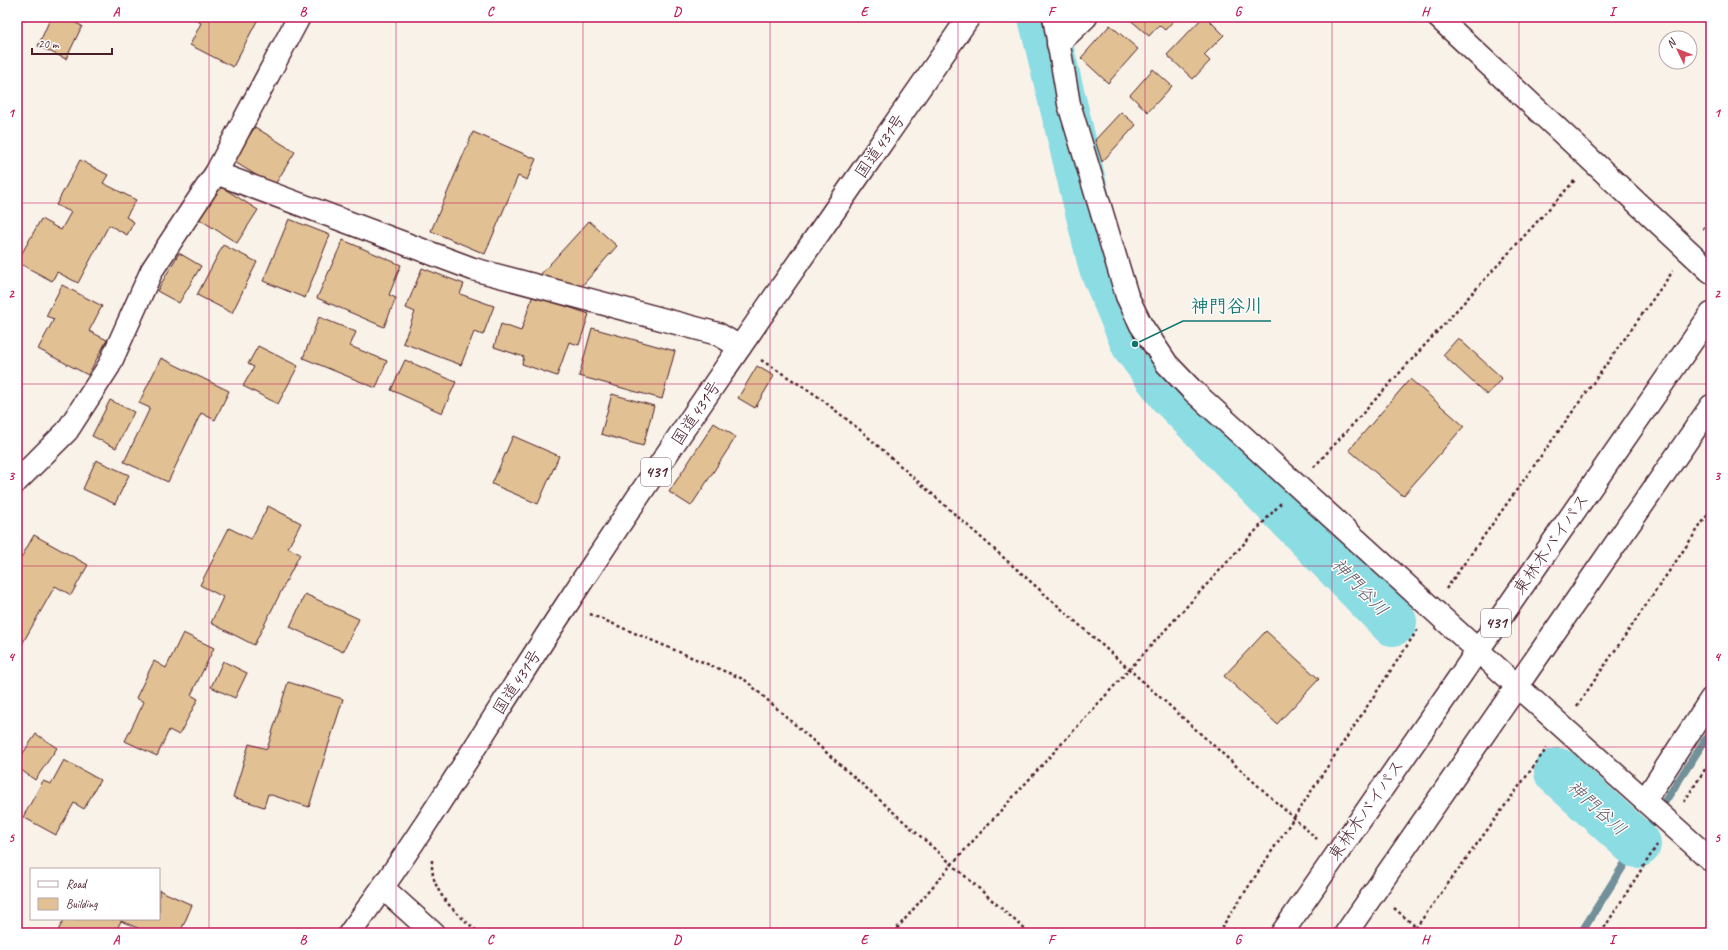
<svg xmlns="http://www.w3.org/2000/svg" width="1728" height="950" font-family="Caveat,'Klee One',sans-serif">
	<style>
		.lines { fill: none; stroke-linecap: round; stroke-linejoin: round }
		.stream { stroke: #719099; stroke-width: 8 }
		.river { stroke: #8bdce3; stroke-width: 48 }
		.building { fill: #e1c093; stroke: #4a1f2b }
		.minor-casing { stroke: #4a1f2b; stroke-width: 25 }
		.trunk-casing { stroke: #4a1f2b; stroke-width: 25 }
		.path { stroke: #4a1f2b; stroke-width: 2.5; stroke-dasharray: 3 3; stroke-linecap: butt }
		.minor { stroke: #fff; stroke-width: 22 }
		.trunk { stroke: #fff; stroke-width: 22 }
		.grid { fill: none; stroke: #c2185b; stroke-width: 1; stroke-opacity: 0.55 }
		.labels { text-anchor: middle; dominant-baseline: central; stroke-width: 3; stroke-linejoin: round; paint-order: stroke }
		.shield { fill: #fff; stroke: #80626b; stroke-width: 1 }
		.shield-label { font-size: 16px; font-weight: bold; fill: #4a1f2b }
		.street-label { font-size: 17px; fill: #4a1f2b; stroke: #fff }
		.water-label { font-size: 18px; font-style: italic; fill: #5e5862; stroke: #fff }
		.leader { fill: none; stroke: #0f766e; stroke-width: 1.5 }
		.callout-dot { fill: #0f766e; stroke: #fff; stroke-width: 1.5 }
		.callout-label { font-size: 18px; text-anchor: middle; font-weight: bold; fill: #0f766e; stroke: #fff; stroke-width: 3; stroke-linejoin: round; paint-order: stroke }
		.neatline { fill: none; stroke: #c2185b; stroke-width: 1.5 }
		.grid-label { font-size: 13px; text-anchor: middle; font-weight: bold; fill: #c2185b }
	</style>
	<rect width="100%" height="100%" fill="#f9f2e9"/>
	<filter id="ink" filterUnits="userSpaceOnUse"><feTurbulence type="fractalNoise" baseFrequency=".025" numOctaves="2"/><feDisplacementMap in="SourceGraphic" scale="8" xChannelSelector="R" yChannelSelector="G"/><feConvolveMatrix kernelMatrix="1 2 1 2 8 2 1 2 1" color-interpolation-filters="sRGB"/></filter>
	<g filter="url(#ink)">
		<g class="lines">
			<path class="stream" d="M1581,933L1637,844L1711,731"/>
			<path class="river" d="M1042,17L1102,265L1135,344L1171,393L1393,622
				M1558,772L1637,844"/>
		</g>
		<path class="building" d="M51,17H63L82,26L66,59L38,46Z
			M259,17L233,67L190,45L201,23L191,17Z
			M1127,17H1177L1165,30L1159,25L1149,36Z
			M1203,17H1206L1224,35L1204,55L1210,61L1193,79L1167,55Z
			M1110,25L1138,49L1108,83L1081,58Z
			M1153,69L1172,86L1148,112L1130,95Z
			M1121,112L1136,125L1102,162L1095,140Z
			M255,127L295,152L274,186L233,161Z
			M473,132L536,159L527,180L518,176L485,254L431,231Z
			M80,160L108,175L103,183L136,200L126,217L134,222L127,235L109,225L78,283L57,272L52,281L17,262L41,219L61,230L71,212L56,205Z
			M220,186L258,210L237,243L199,219Z
			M289,219L330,235L305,298L263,281Z
			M589,221L617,246L581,287L540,275Z
			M343,240L401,265L389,295L396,298L384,327L317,298Z
			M223,245L257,262L232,313L197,295Z
			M179,253L201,266L179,303L157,291Z
			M422,268L464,284L460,294L494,306L483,335L474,332L461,365L403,343L415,312L406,308Z
			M62,285L102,306L89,331L107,340L88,375L38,349L54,319L46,316Z
			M533,295L589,314L579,345L569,342L557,376L522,364L524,357L494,347L501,324L521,331Z
			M319,317L356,332L350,346L387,361L376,388L303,358Z
			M592,328L675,351L662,399L579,376Z
			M1458,338L1502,378L1487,395L1443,355Z
			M258,346L298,366L278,404L243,386L254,367L248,364Z
			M161,358L229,391L215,420L201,413L168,482L124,462L150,408L139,403Z
			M405,360L456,382L442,413L391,390Z
			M757,366L774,376L755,408L738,398Z
			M1410,379L1464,426L1403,496L1349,450Z
			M612,394L654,406L643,446L601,434Z
			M110,400L134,412L116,448L92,436Z
			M714,423L736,437L691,506L669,492Z
			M513,436L559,456L538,504L492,484Z
			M96,460L129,475L115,504L83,489Z
			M268,506L301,523L288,548L300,554L254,645L211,623L223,597L200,585L229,528L251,539Z
			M34,535L88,565L71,595L55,586L17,653V565Z
			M305,594L359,619L343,652L290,627Z
			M1266,631L1319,679L1277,724L1224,676Z
			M183,633L214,648L191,695L198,699L179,735L169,730L157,756L125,741L144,702L136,698L154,661L166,668Z
			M223,661L247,673L235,698L211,687Z
			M288,682L343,699L309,807L268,794L264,807L233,797L249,744L267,749Z
			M36,734L57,748L35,780L17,767V762Z
			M64,760L100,780L84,809L74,803L56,835L23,817L43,781L51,784Z
			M159,890L192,905L180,933H149L121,921L115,933H57L64,919H159Z"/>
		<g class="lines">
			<g class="minor-casing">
				<path id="minor" d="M1054,17L1069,104L1127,296L1141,325L1167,364L1191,389L1517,686L1711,860
					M1438,17L1711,272
					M1058,44L1086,17
					M216,173L473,269L718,334L740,347
					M17,481L67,431L109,366L152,270L216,173L299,17
					M1645,800L1711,699"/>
			</g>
			<g class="trunk-casing">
				<path id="trunk" d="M383,888L433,933
					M350,933C428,827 495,713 567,604C697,405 834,212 969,17
					M1282,933L1711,314
					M1346,933L1711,406"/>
			</g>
			<path class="path" d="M1703,229L1711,217
				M761,360L816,395L859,429L1130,670L1317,839
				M1314,467L1576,179
				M1446,589L1673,271
				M590,614L745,680L1029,933
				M1577,706L1711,510
				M1684,802L1711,760
				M432,860C430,894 456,912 479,933
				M1394,908L1423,933
				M893,933L952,864L1281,503
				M1218,933L1418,629
				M1412,933L1547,748
				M1601,933L1657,845"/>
			<use href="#minor" class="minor"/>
			<use href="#trunk" class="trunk"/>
		</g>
	</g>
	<path class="grid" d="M209,17V933M396,17V933M583,17V933M770,17V933M958,17V933M1145,17V933M1332,17V933M1519,17V933M17,203H1711M17,384H1711M17,566H1711M17,747H1711"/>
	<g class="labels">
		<g class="shield">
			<rect x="641" y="458" width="30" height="28" rx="3"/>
			<rect x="1481" y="609" width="30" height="28" rx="3"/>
		</g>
		<g class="shield-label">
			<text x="656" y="472">431</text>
			<text x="1496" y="623">431</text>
		</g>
		<g class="street-label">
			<text transform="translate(880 146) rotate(-55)">国道431号</text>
			<text transform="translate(696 413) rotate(-56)">国道431号</text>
			<text transform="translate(1551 544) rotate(-55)">東林木バイパス</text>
			<text transform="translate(517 682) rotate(-57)">国道431号</text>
			<text transform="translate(1366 810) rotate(-55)">東林木バイパス</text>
		</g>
		<g class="water-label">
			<text transform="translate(1360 587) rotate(46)">神門谷川</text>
			<text transform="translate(1597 808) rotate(42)">神門谷川</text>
		</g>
	</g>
	<path class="leader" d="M1135 344L1183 321H1271"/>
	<circle class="callout-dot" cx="1135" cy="344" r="4"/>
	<g class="callout-label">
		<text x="1227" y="312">神門谷川</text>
	</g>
	<rect width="1728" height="950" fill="none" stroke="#fff" stroke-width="44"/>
	<rect x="30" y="868" width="130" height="52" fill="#ffffff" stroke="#b7a5aa"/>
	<rect x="38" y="881" width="20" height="6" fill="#ffffff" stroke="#b7a5aa"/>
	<text x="66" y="888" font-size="12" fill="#4a1f2b">Road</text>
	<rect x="38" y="898" width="20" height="12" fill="#e1c093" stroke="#b7a5aa"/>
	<text x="66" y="908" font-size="12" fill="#4a1f2b">Building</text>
	<g transform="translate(1678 50) rotate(313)"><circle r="19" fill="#ffffff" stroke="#b7a5aa"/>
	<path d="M0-3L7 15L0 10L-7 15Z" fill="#d1495b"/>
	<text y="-6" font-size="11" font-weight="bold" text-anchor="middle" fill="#4a1f2b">N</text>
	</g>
	<path d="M32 48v6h80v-6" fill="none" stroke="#4a1f2b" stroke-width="2"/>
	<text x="38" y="48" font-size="12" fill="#4a1f2b" stroke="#ffffff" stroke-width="3" paint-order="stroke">20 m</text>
	<rect x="22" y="22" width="1684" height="906" class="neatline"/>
	<g class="grid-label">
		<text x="116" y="16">A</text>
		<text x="303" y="16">B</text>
		<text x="490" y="16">C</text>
		<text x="677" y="16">D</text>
		<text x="864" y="16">E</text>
		<text x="1051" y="16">F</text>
		<text x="1238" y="16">G</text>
		<text x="1425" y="16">H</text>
		<text x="1612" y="16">I</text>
		<text x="11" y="117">1</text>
		<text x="1717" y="117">1</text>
		<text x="11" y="298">2</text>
		<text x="1717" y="298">2</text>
		<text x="11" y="480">3</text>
		<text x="1717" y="480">3</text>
		<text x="11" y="661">4</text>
		<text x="1717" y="661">4</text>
		<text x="11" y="842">5</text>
		<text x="1717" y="842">5</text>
		<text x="116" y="944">A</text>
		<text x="303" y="944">B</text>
		<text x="490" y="944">C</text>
		<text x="677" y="944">D</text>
		<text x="864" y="944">E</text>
		<text x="1051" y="944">F</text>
		<text x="1238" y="944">G</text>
		<text x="1425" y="944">H</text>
		<text x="1612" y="944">I</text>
	</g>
</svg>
